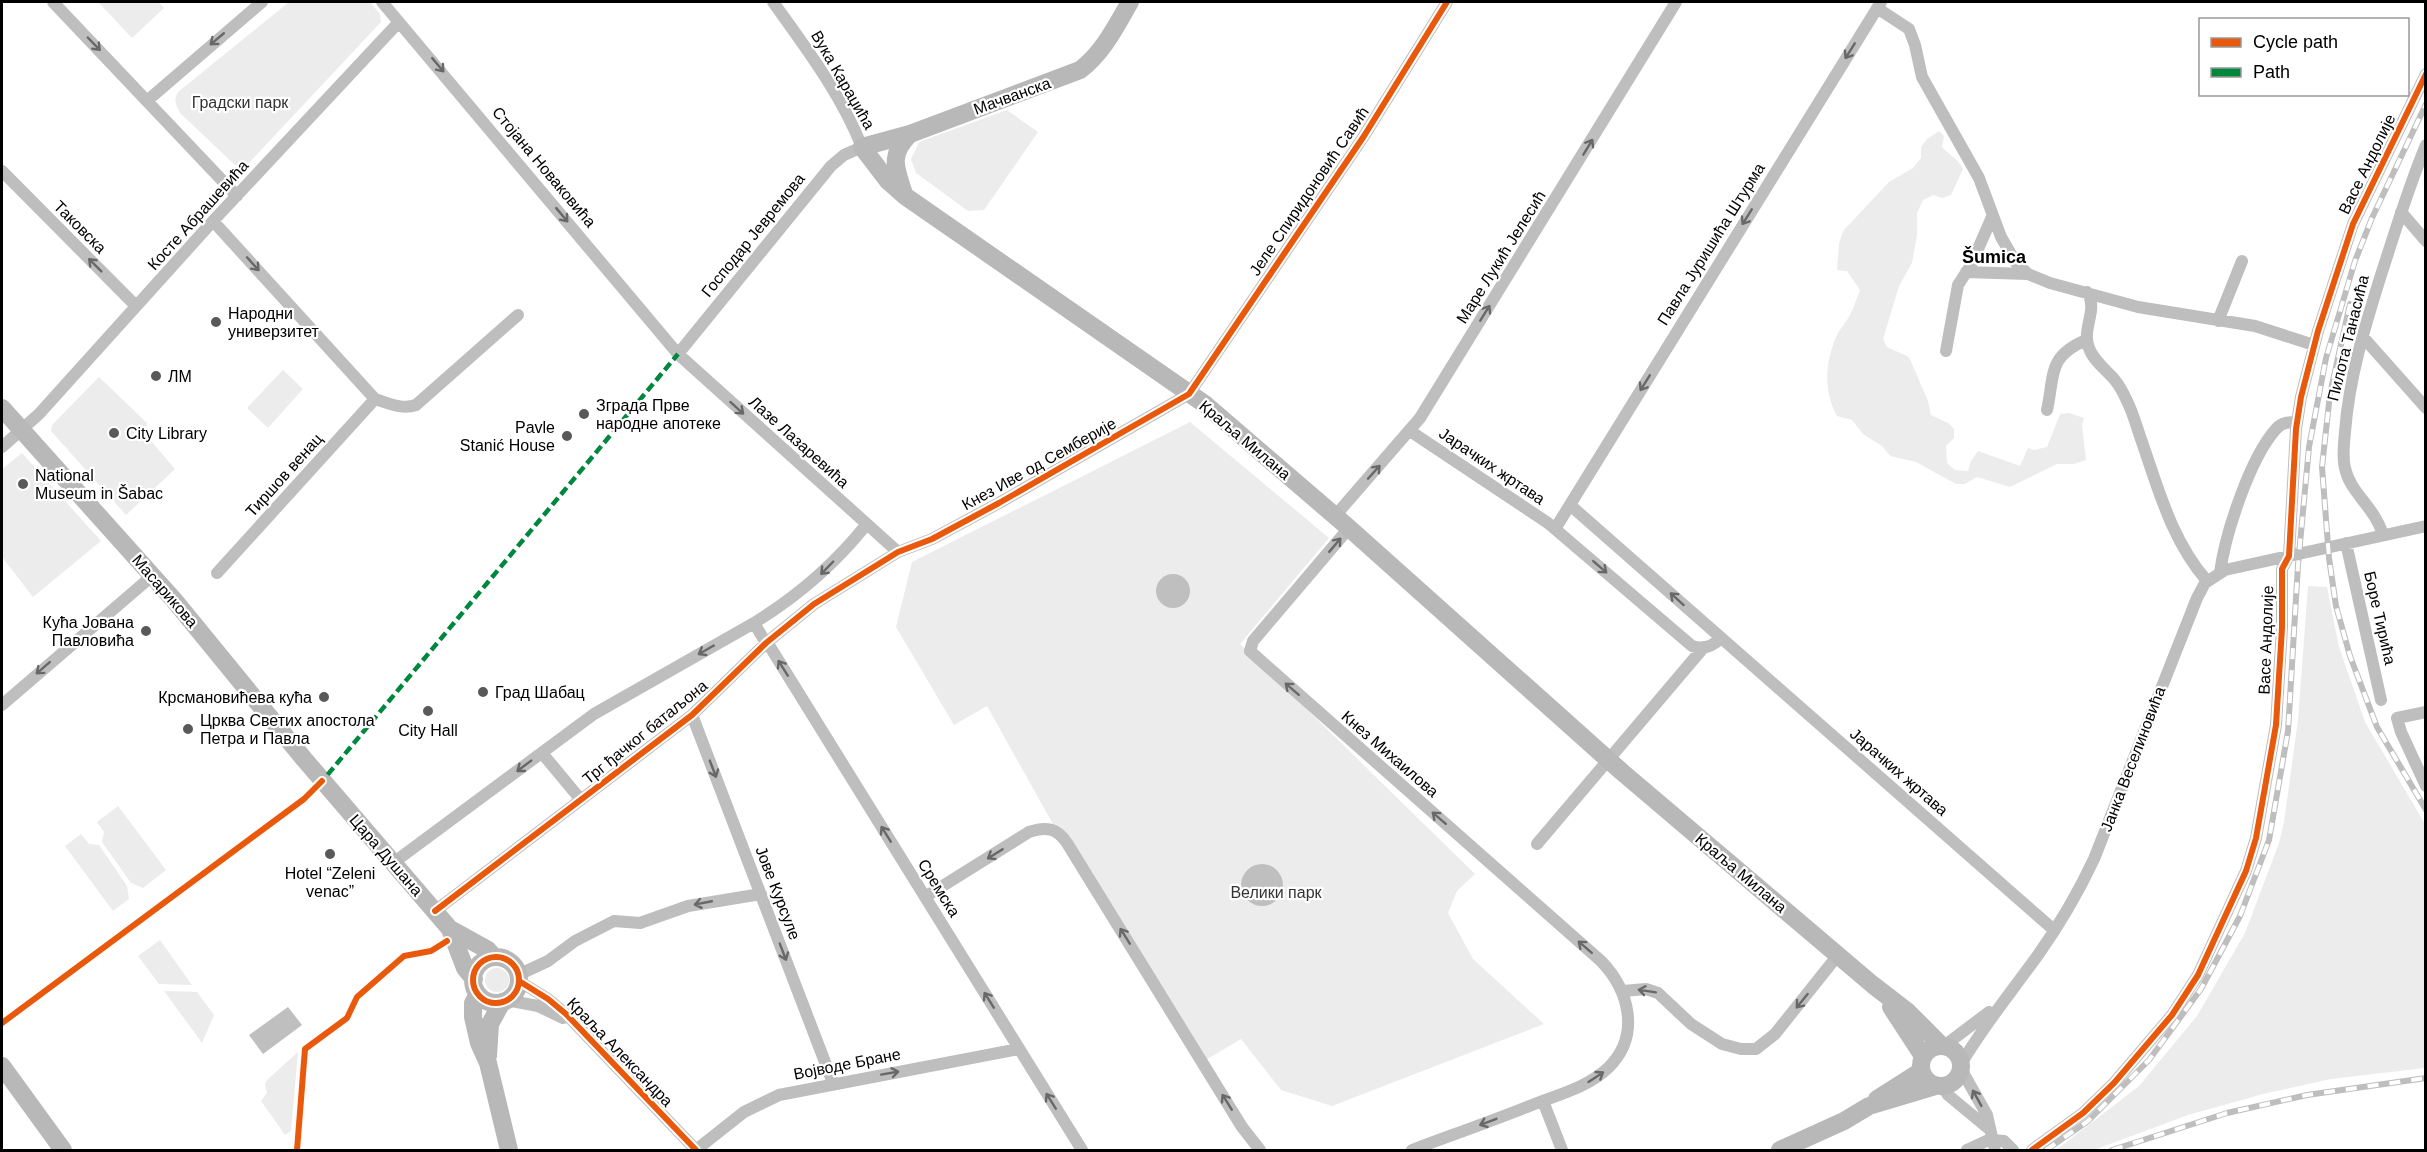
<svg xmlns="http://www.w3.org/2000/svg" width="2427" height="1152" font-family="Helvetica,sans-serif">
	<style>
		.green { fill: #ececec }
		.water { fill: #bfbfbf }
		.lines { fill: none; stroke-linecap: round; stroke-linejoin: round }
		.street { stroke: #bebebe; stroke-width: 12 }
		.secondary { stroke: #b8b8b8; stroke-width: 18 }
		.rail-casing { stroke: #bebebe; stroke-width: 6 }
		.rail { stroke: #fff; stroke-width: 4; stroke-dasharray: 11; stroke-linecap: butt }
		.quiet { stroke: #00873e; stroke-width: 4.5; stroke-dasharray: 9 4.5; stroke-linecap: butt }
		.cycleway-casing { stroke: #fff; stroke-width: 10 }
		.cycleway { stroke: #e8590c; stroke-width: 6 }
		.oneway { stroke: #686868 }
		.poi-dot { fill: #595959; stroke: #fff; stroke-width: 2 }
		.labels { text-anchor: middle; dominant-baseline: central; stroke-width: 4.5; stroke-linejoin: round; paint-order: stroke }
		.street-label { font-size: 16px; fill: #000; stroke: #fff }
		.park-label { font-size: 16px; fill: #333; stroke: #fff }
		.poi-label { font-size: 16px; fill: #000; stroke: #fff; text-anchor: start }
		.neighbourhood-label { font-size: 18px; font-weight: bold; fill: #000; stroke: #fff }
	</style>
	<rect width="100%" height="100%" fill="#fff"/>
	<path class="green" d="M98,2H158L164,8L132,38Z
		M289,2H370L380,14L381,22L247,165H235L180,113C176,105 173,101 178,92Z
		M1007,110L1038,132L984,210L968,211L916,173L911,159L919,142Z
		M1939,131L1944,136L1942,147C1950,156 1958,158 1963,169L1951,195L1942,198L1933,195L1923,200L1917,213V235L1912,263L1899,286L1883,339L1887,347L1909,357L1928,401L1931,415L1950,424L1954,429V438L1946,446L1947,463L1955,470L1968,471L1971,461L1978,451L2020,466L2028,448L2034,450L2047,447L2060,414L2069,413L2084,418L2082,425L2086,460L2074,464H2057L2010,487L1977,477L1965,484H1956L1916,462L1890,456L1882,446L1863,434L1852,420L1837,416C1823,390 1825,362 1837,335C1839,330 1844,325 1847,320C1853,311 1856,300 1860,290L1847,271L1837,270L1839,243L1843,231L1889,182L1913,168L1921,158V147L1927,139Z
		M283,370L303,389L268,428L247,408Z
		M99,377L147,423L146,435L175,469L126,515L51,431L52,425Z
		M1190,422L1329,538L1240,644L1475,874L1457,891L1448,913L1473,959L1544,1024L1332,1106L1281,1090L1241,1039L1204,1061L1068,851L987,706L954,725L896,627L912,562Z
		M22,453L101,541L33,597L2,557V469Z
		M2308,586L2327,587L2339,647L2365,722L2425,824V1068L2331,1079L2263,1094L2188,1115L2094,1150H2056L2139,1086L2197,1016L2245,933L2279,843L2284,822L2298,720Z
		M118,806L166,870L143,888L131,883L102,842L104,832L97,822Z
		M81,834L89,844L99,845L127,886L129,899L113,911L65,846Z
		M160,940L192,985L159,984L138,956Z
		M485 980a12 12 0 1 1 24 0a12 12 0 1 1-24 0Z
		M164,991L197,992L214,1015L202,1043Z
		M298,1052L291,1131L285,1135L261,1101L267,1093L265,1084L267,1080Z"/>
	<path class="water" d="M1156 591a17 17 0 1 1 34 0a17 17 0 1 1-34 0Z
		M1241 885a21 21 0 1 1 42 0a21 21 0 1 1-42 0Z
		M288,1007L302,1025L263,1054L249,1035Z"/>
	<g class="lines">
		<path class="street" d="M53,2L237,196
			M382,2L678,354L898,552
			M1877,8L1909,29L1915,45L1922,77L1979,178L2001,237L2016,263L2028,274L2050,283L2138,307L2255,326L2314,345
			M148,100L262,2
			M2,171L136,306
			M2401,212L2426,241
			M213,221L375,399L217,573
			M1966,272L2028,274
			M2087,292C2099,310 2081,328 2089,348C2093,360 2106,370 2114,379C2119,385 2123,392 2126,399C2133,412 2137,428 2142,442C2159,491 2172,541 2207,581
			M2218,321L2242,261
			M2363,337L2426,408
			M1946,351L1958,285L1971,265L1992,217
			M678,354L831,166L844,155L862,147C841,94 806,48 773,2
			M375,399C388,403 402,410 416,405L518,315
			M2047,410C2055,374 2047,357 2086,340
			M1410,431L1548,523L1692,646C1703,650 1713,646 1721,638
			M2,447L39,414L213,221L399,22
			M1570,505L2054,930
			M1335,516L1420,418L1676,2
			M1349,528L1253,641L1250,651L1601,961C1629,990 1641,1035 1609,1067C1589,1087 1557,1095 1532,1105C1492,1121 1452,1135 1412,1150
			M1555,529L1881,2
			M2383,535C2375,507 2350,493 2345,468C2342,456 2344,444 2345,432C2349,378 2365,326 2381,275C2395,232 2408,188 2426,145
			M2346,543L2381,700
			M2220,573C2225,534 2250,458 2276,429C2282,422 2289,422 2297,422
			M754,623C798,596 834,565 866,525
			M767,642L1082,1150
			M2,705L152,576
			M2426,712L2397,718L2401,732L2426,786
			M692,715L833,1083
			M542,753L581,800
			M1537,844L1704,647
			M393,863L594,714L754,623L766,643
			M925,897L1029,832C1046,826 1057,828 1067,843L1242,1127L1260,1150
			M435,911L692,715L766,643L814,604L898,552L932,539L999,503L1189,394L1364,136L1447,2
			M518,975L548,961L575,941L614,921L640,923L688,906L761,894
			M519,981L548,999L566,1014L696,1150
			M1623,991L1646,989L1658,993L1691,1024L1722,1044L1741,1049H1756L1775,1034L1838,955
			M506,1000L538,1006L563,1018
			M1944,1046L1989,1012
			M1961,1064C1984,1025 2012,991 2038,955C2060,924 2078,893 2094,859L2197,598L2205,583L2225,570L2426,526
			M1961,1069L1987,1115L1995,1150
			M1943,1087L1948,1095L1989,1129
			M1543,1101L1562,1150
			M1993,1140L2004,1141L2013,1150
			M696,1150L744,1112L779,1095L1019,1049
			M1967,1150L1993,1138
			M2032,1150L2083,1113L2114,1083L2172,1015L2198,975L2246,871L2256,838L2276,725L2282,628V569L2289,556L2296,429L2301,397L2318,331L2353,224L2426,74"/>
		<path class="secondary" d="M1130,2C1116,26 1103,53 1080,70L910,134L862,147L888,181L905,196L1206,405L1349,528L1622,772L1873,985L1908,1012L1941,1045
			M904,194C896,168 888,156 910,134
			M2,408L174,600L304,759L450,929L465,968L474,979
			M450,929L488,950L494,957
			M473 980a23 23 0 1 1 46 0a23 23 0 1 1-46 0Z
			M478,994L473,1003V1017L479,1043L488,1063L509,1150
			M1891,1007L1923,1056
			M1921 1066a20 20 0 1 1 40 0a20 20 0 1 1-40 0Z
			M488,1056L490,1024L502,1002
			M2,1066L63,1150
			M1877,1099L1921,1071
			M1780,1150L1844,1121L1869,1106L1936,1086"/>
		<g class="rail-casing">
			<path id="rail" d="M2350,304L2330,394L2322,467L2329,558L2336,606L2350,656L2377,727L2426,810
				M2046,1150L2088,1121L2149,1060L2201,989L2240,916L2269,840L2288,731L2298,565L2309,447L2326,358L2355,261L2372,218L2426,104
				M2112,1150L2227,1113L2307,1095L2426,1078"/>
		</g>
		<use href="#rail" class="rail"/>
		<path class="quiet" d="M319,785L678,354"/>
		<g class="cycleway-casing">
			<path id="cycleway" d="M435,911L692,715L766,643L814,604L898,552L932,539L999,503L1189,394L1364,136L1447,2
				M473 980a23 23 0 1 1 46 0a23 23 0 1 1-46 0Z
				M519,981L548,999L566,1014L696,1150
				M2,1023L304,799L322,781
				M297,1150L305,1049L347,1018L357,997L404,956L431,951L447,941
				M2032,1150L2083,1113L2114,1083L2172,1015L2198,975L2246,871L2256,838L2276,725L2282,628V569L2289,556L2296,429L2301,397L2318,331L2353,224L2426,74"/>
		</g>
		<use href="#cycleway" class="cycleway"/>
	</g>
	<defs><path id="oneway-shaft" d="M-6 0H5M1.5-3L5.5 0L1.5 3" fill="none" stroke-width="1.6" stroke-linecap="round" stroke-linejoin="round" transform="scale(1.5)"/></defs>
	<g class="oneway">
		<use href="#oneway-shaft" transform="translate(217 39) rotate(140)"/>
		<use href="#oneway-shaft" transform="translate(94 44) rotate(46)"/>
		<use href="#oneway-shaft" transform="translate(1850 51) rotate(122)"/>
		<use href="#oneway-shaft" transform="translate(438 65) rotate(50)"/>
		<use href="#oneway-shaft" transform="translate(1588 147) rotate(-59)"/>
		<use href="#oneway-shaft" transform="translate(562 215) rotate(50)"/>
		<use href="#oneway-shaft" transform="translate(1747 217) rotate(122)"/>
		<use href="#oneway-shaft" transform="translate(253 264) rotate(48)"/>
		<use href="#oneway-shaft" transform="translate(95 265) rotate(-135)"/>
		<use href="#oneway-shaft" transform="translate(1485 313) rotate(-58)"/>
		<use href="#oneway-shaft" transform="translate(1645 383) rotate(122)"/>
		<use href="#oneway-shaft" transform="translate(737 408) rotate(42)"/>
		<use href="#oneway-shaft" transform="translate(1374 472) rotate(-48)"/>
		<use href="#oneway-shaft" transform="translate(1335 545) rotate(-50)"/>
		<use href="#oneway-shaft" transform="translate(1600 567) rotate(41)"/>
		<use href="#oneway-shaft" transform="translate(827 568) rotate(134)"/>
		<use href="#oneway-shaft" transform="translate(1677 599) rotate(-138)"/>
		<use href="#oneway-shaft" transform="translate(706 650) rotate(150)"/>
		<use href="#oneway-shaft" transform="translate(43 668) rotate(139)"/>
		<use href="#oneway-shaft" transform="translate(783 668) rotate(-122)"/>
		<use href="#oneway-shaft" transform="translate(1292 689) rotate(-139)"/>
		<use href="#oneway-shaft" transform="translate(524 766) rotate(143)"/>
		<use href="#oneway-shaft" transform="translate(713 769) rotate(69)"/>
		<use href="#oneway-shaft" transform="translate(1439 818) rotate(-139)"/>
		<use href="#oneway-shaft" transform="translate(886 834) rotate(-122)"/>
		<use href="#oneway-shaft" transform="translate(995 854) rotate(148)"/>
		<use href="#oneway-shaft" transform="translate(703 903) rotate(169)"/>
		<use href="#oneway-shaft" transform="translate(1125 936) rotate(-122)"/>
		<use href="#oneway-shaft" transform="translate(1585 947) rotate(-139)"/>
		<use href="#oneway-shaft" transform="translate(783 952) rotate(69)"/>
		<use href="#oneway-shaft" transform="translate(1647 991) rotate(-171)"/>
		<use href="#oneway-shaft" transform="translate(989 1000) rotate(-122)"/>
		<use href="#oneway-shaft" transform="translate(1802 1001) rotate(129)"/>
		<use href="#oneway-shaft" transform="translate(890 1073) rotate(-10)"/>
		<use href="#oneway-shaft" transform="translate(1596 1077) rotate(-33)"/>
		<use href="#oneway-shaft" transform="translate(1977 1098) rotate(-119)"/>
		<use href="#oneway-shaft" transform="translate(1051 1101) rotate(-122)"/>
		<use href="#oneway-shaft" transform="translate(1227 1102) rotate(-122)"/>
		<use href="#oneway-shaft" transform="translate(1488 1122) rotate(159)"/>
	</g>
	<g class="poi-dot">
		<circle cx="216" cy="322" r="6"/>
		<circle cx="156" cy="376" r="6"/>
		<circle cx="584" cy="414" r="6"/>
		<circle cx="114" cy="433" r="6"/>
		<circle cx="567" cy="436" r="6"/>
		<circle cx="23" cy="484" r="6"/>
		<circle cx="146" cy="631" r="6"/>
		<circle cx="483" cy="692" r="6"/>
		<circle cx="324" cy="697" r="6"/>
		<circle cx="428" cy="711" r="6"/>
		<circle cx="188" cy="729" r="6"/>
		<circle cx="330" cy="854" r="6"/>
	</g>
	<g class="labels">
		<g class="street-label">
			<text transform="translate(843 80) rotate(60)">Вука Караџића</text>
			<text transform="translate(1012 96) rotate(-20)">Мачванска</text>
			<text transform="translate(2367 164) rotate(-64)">Васе Андолије</text>
			<text transform="translate(544 167) rotate(50)">Стојана Новаковића</text>
			<text transform="translate(1309 191) rotate(-56)">Јеле Спиридоновић Савић</text>
			<text transform="translate(198 215) rotate(-48)">Косте Абрашевића</text>
			<text transform="translate(80 227) rotate(45)">Таковска</text>
			<text transform="translate(753 235) rotate(-51)">Господар Јевремова</text>
			<text transform="translate(1711 244) rotate(-58)">Павла Јуришића Штурма</text>
			<text transform="translate(1501 257) rotate(-58)">Маре Лукић Јелесић</text>
			<text transform="translate(2348 338) rotate(-76)">Пилота Танасића</text>
			<text transform="translate(1245 440) rotate(40)">Краља Милана</text>
			<text transform="translate(799 442) rotate(42)">Лазе Лазаревића</text>
			<text transform="translate(1039 464) rotate(-29)">Кнез Иве од Семберије</text>
			<text transform="translate(1492 466) rotate(34)">Јарачких жртава</text>
			<text transform="translate(284 475) rotate(-48)">Тиршов венац</text>
			<text transform="translate(165 591) rotate(49)">Масарикова</text>
			<text transform="translate(2380 618) rotate(77)">Боре Тирића</text>
			<text transform="translate(2266 640) rotate(-88)">Васе Андолије</text>
			<text transform="translate(645 732) rotate(-39)">Трг ђачког батаљона</text>
			<text transform="translate(1390 754) rotate(41)">Кнез Михаилова</text>
			<text transform="translate(2133 759) rotate(-69)">Јанка Веселиновића</text>
			<text transform="translate(1899 772) rotate(41)">Јарачких жртава</text>
			<text transform="translate(386 855) rotate(49)">Цара Душана</text>
			<text transform="translate(1741 873) rotate(40)">Краља Милана</text>
			<text transform="translate(939 888) rotate(58)">Сремска</text>
			<text transform="translate(778 893) rotate(69)">Јове Курсуле</text>
			<text transform="translate(620 1052) rotate(46)">Краља Александра</text>
			<text transform="translate(847 1064) rotate(-11)">Војводе Бране</text>
		</g>
		<g class="park-label">
			<text x="240" y="102">Градски парк</text>
			<text x="1276" y="892">Велики парк</text>
		</g>
		<g class="poi-label">
			<text x="228" y="313">Народни<tspan x="228" dy="18">универзитет</tspan></text>
			<text x="168" y="376">ЛМ</text>
			<text x="596" y="405">Зграда Прве<tspan x="596" dy="18">народне апотеке</tspan></text>
			<text x="555" y="427" text-anchor="end">Pavle<tspan x="555" dy="18">Stanić House</tspan></text>
			<text x="126" y="433">City Library</text>
			<text x="35" y="475">National<tspan x="35" dy="18">Museum in Šabac</tspan></text>
			<text x="134" y="622" text-anchor="end">Кућа Јована<tspan x="134" dy="18">Павловића</tspan></text>
			<text x="495" y="692">Град Шабац</text>
			<text x="312" y="697" text-anchor="end">Крсмановићева кућа</text>
			<text x="200" y="720">Црква Светих апостола<tspan x="200" dy="18">Петра и Павла</tspan></text>
			<text x="428" y="730" text-anchor="middle">City Hall</text>
			<text x="330" y="873" text-anchor="middle">Hotel “Zeleni<tspan x="330" dy="18">venac”</tspan></text>
		</g>
		<g class="neighbourhood-label">
			<text x="1994" y="257">Šumica</text>
		</g>
	</g>
	<rect width="2427" height="1152" fill="none" stroke="#000000" stroke-width="6"/>
	<rect x="2199" y="18" width="210" height="78" fill="#ffffff" stroke="#999999" stroke-width="1.5"/>
	<rect x="2211" y="38" width="30" height="9" fill="#e8590c" stroke="#999999" stroke-width="1.5"/>
	<text x="2253" y="48" font-size="18" fill="#000000">Cycle path</text>
	<rect x="2211" y="68" width="30" height="9" fill="#00873e" stroke="#999999" stroke-width="1.5"/>
	<text x="2253" y="78" font-size="18" fill="#000000">Path</text>
</svg>
